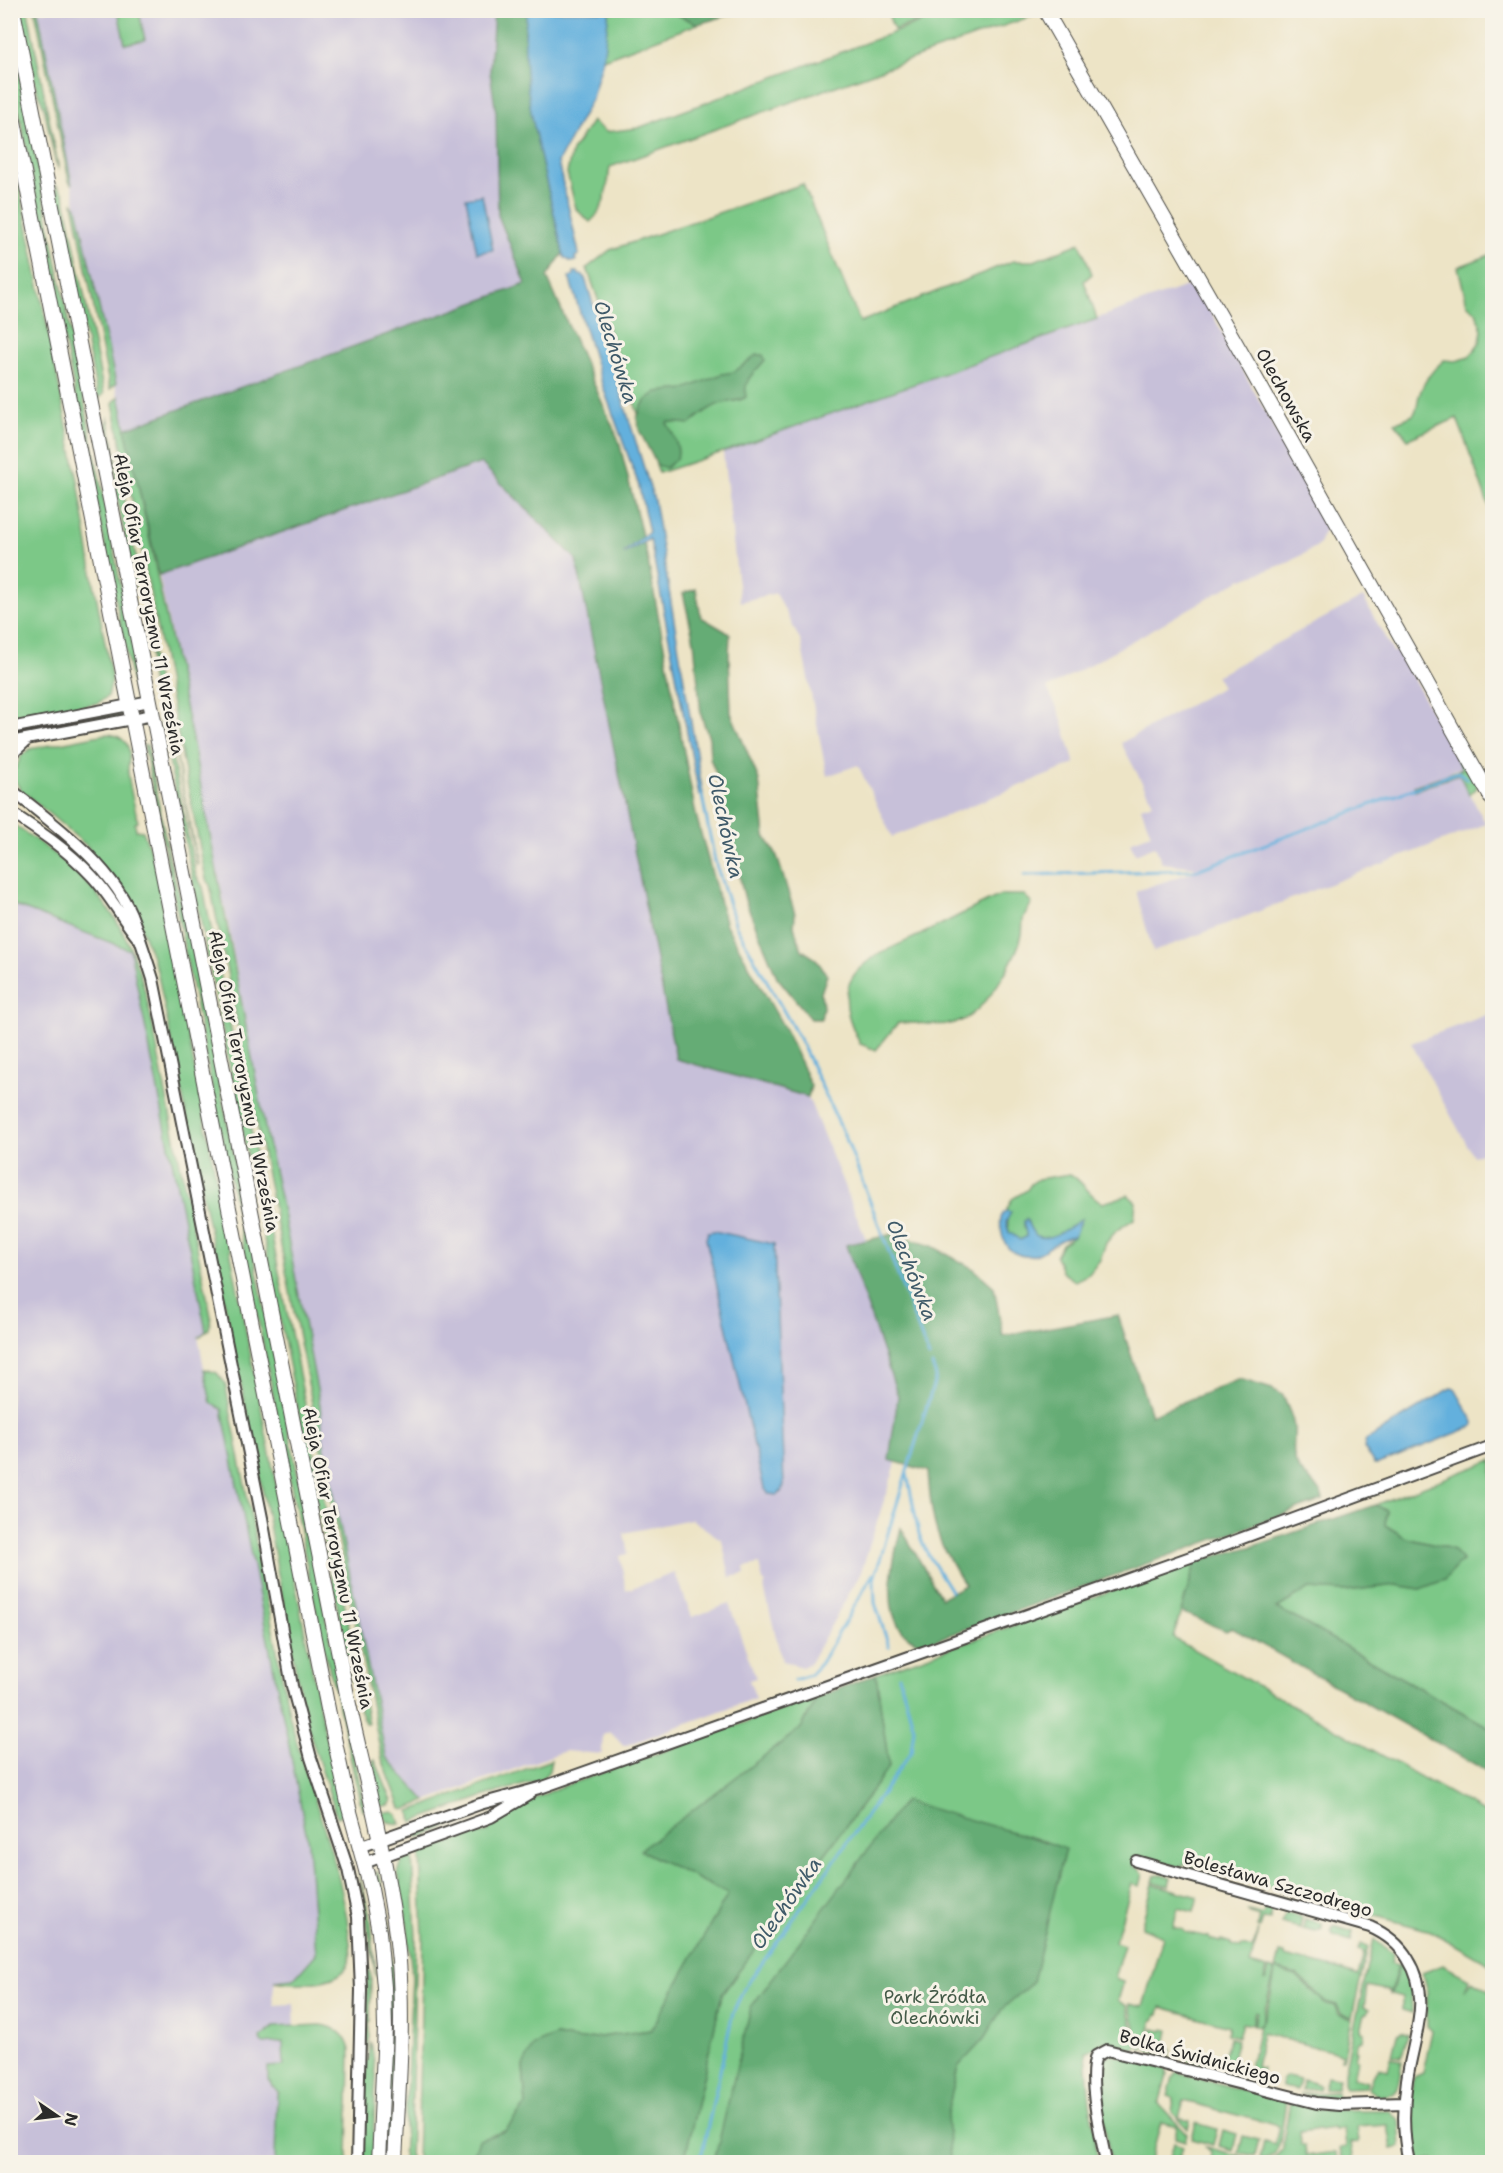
<svg xmlns="http://www.w3.org/2000/svg" width="1503" height="2173" font-family="'Shantell Sans',sans-serif">
	<style>
		.industrial { fill: #c7c0d9 }
		.green { fill: #7cc887; stroke: #547a59; stroke-width: 1.5 }
		.forest { fill: #65ac74; stroke: #486c50; stroke-width: 1.5 }
		.water { fill: #63b0dd; stroke: #476e84; stroke-width: 1.5 }
		.lines { fill: none; stroke-linecap: round; stroke-linejoin: round }
		.stream { stroke: #63b0dd; stroke-width: 3 }
		.minor-casing { stroke: #484742; stroke-width: 14 }
		.tertiary-casing { stroke: #484742; stroke-width: 16 }
		.minor { stroke: #fff; stroke-width: 10 }
		.tertiary { stroke: #fff; stroke-width: 14 }
		.labels { text-anchor: middle; dominant-baseline: central; stroke-width: 6; stroke-linejoin: round; paint-order: stroke }
		.street-label { font-size: 18px; fill: #2b2b2b; stroke: #f7f3e8 }
		.park-label { font-size: 18px; fill: #435a47; stroke: #f7f3e8 }
		.water-label { font-size: 20px; font-style: italic; fill: #3f5a69; stroke: #f7f3e8 }
	</style>
	<rect width="100%" height="100%" fill="#f7f3e8"/>
	<filter id="ink" filterUnits="userSpaceOnUse"><feTurbulence type="fractalNoise" baseFrequency=".0167" numOctaves="2"/><feDisplacementMap in="SourceGraphic" scale="12" xChannelSelector="R" yChannelSelector="G"/><feConvolveMatrix kernelMatrix="1 2 1 2 8 2 1 2 1" color-interpolation-filters="sRGB"/></filter>
	<filter id="wash" filterUnits="userSpaceOnUse"><feTurbulence type="fractalNoise" baseFrequency=".008" numOctaves="4" result="noise"/><feDisplacementMap in="SourceGraphic" scale="24" xChannelSelector="R" yChannelSelector="G"/><feGaussianBlur stdDeviation="1.35" result="paint"/><feColorMatrix in="noise" values="0 0 0 0 0 0 0 0 0 0 0 0 0 0 0 0 0 1.4 0 .05"/><feComposite in="paint" operator="in"/></filter>
	<g filter="url(#wash)">
		<rect width="100%" height="100%" fill="#ede4c6"/>
		<path class="industrial" d="M38,11H494L490,72L496,113L498,215L526,284L125,429L72,185Z
			M1195,283L1329,528L1323,532L1319,545L1290,562L1240,580L1077,672L1047,688L1060,714L1075,764L892,837L858,765L827,776L801,642L776,593L740,602L723,452Z
			M481,463L576,559L676,1058L808,1097L923,1379L861,1572L810,1663L802,1667L782,1661L764,1588L766,1583L763,1581L759,1564L744,1567L745,1574L730,1577L722,1540L691,1519L624,1533L628,1554L620,1556L626,1590L675,1573L692,1617L729,1604L756,1678L749,1680L756,1698L624,1746L610,1732L603,1735L602,1754L565,1751L426,1801L386,1757L323,1440L320,1405L280,1197L267,1138L229,928L159,575Z
			M1363,597L1393,652L1398,650L1462,768L1453,770L1415,790L1459,774L1486,824L1153,952L1136,891L1193,872V869L1195,867L1162,863L1155,846L1135,854L1130,842L1151,834L1141,807L1153,803L1121,743L1222,687L1216,676Z
			M10,904L130,950L206,1331L198,1337L211,1403L222,1409L308,1842L316,1954L294,1979L275,1980L273,1993L274,2005L294,2004L295,2029L325,2162H11Z
			M1492,1013V1149L1473,1156L1411,1043Z"/>
		<path class="green" d="M1039,10L1040,13L610,167C607,187 606,209 590,222L576,209L567,173L572,151L592,121L606,132L638,128L951,11Z
			M21,11H28L59,170L55,160L44,107L36,88Z
			M35,11H38L72,185L69,181Z
			M118,11H139L145,40L125,44Z
			M609,11H673L678,15L698,24L603,59Z
			M887,11H922L923,13L929,11H947L894,30Z
			M10,27L139,677L136,695L134,694L130,672L11,70Z
			M10,140L78,481L93,578L112,680L108,696L98,703L11,721Z
			M55,184L64,194L104,394L98,399Z
			M803,184L860,322L1013,261H1034L1080,243L1092,274L1084,281L1097,319L723,452L659,473L587,268L610,250Z
			M73,202L77,207L116,384L110,389Z
			M1492,254V515L1457,418L1408,439L1395,423C1400,420 1408,418 1413,415C1418,410 1417,402 1419,396C1423,382 1432,370 1444,360L1456,361L1469,357L1480,342L1482,330L1476,312L1467,304L1458,267Z
			M119,396L192,739L267,1138L280,1197L320,1405L323,1440L386,1757L426,1801L404,1810L401,1808L382,1759L210,885L206,879L113,403Z
			M108,416L145,603H143L134,580L116,492V466L107,425Z
			M150,644L167,729L162,732L150,673Z
			M121,712L123,714L122,715L11,737V734Z
			M105,734C113,734 121,736 126,743C132,752 128,761 128,771C129,788 135,806 138,822L135,823L136,830L143,831L154,861L321,1715L343,1814L337,1817L310,1734L300,1693L264,1498L157,970L138,920L87,846L20,789L14,779L13,768H16L21,756L30,749Z
			M173,739L198,865H197Z
			M165,741H169L196,876L203,887L368,1723H365L356,1701Z
			M144,745H147L170,861L187,922L365,1810H362L338,1702L322,1641Z
			M1455,756L1463,759L1478,783L1476,789L1469,794L1459,774L1415,790L1414,786L1462,769Z
			M10,822C51,850 89,877 116,920C147,970 153,1032 165,1089C180,1165 196,1241 211,1316L209,1329L198,1338L206,1331L130,950L11,904Z
			M1001,895H1024L1032,903C1029,908 1024,914 1023,920C1022,924 1023,929 1022,934C1017,959 984,1014 958,1022C940,1028 917,1021 898,1023L876,1050L860,1044C851,1025 841,1004 850,982C862,955 906,943 930,930C954,918 977,906 1001,895Z
			M1070,1174C1084,1182 1088,1195 1103,1203L1128,1195L1136,1202L1134,1219L1117,1230L1106,1243L1100,1260L1089,1274L1075,1281L1062,1272L1056,1256L1062,1244L1074,1236L1080,1220C1069,1228 1045,1247 1032,1232C1029,1229 1028,1223 1026,1219L1024,1228L1027,1232L1026,1237L1020,1240L1009,1232L1006,1211L1012,1199L1027,1190L1031,1184L1038,1179Z
			M204,1369L217,1373L225,1383L290,1717C308,1790 341,1859 349,1935C350,1945 353,1957 347,1967C336,1985 293,1985 274,1981L294,1979L316,1954L308,1842L222,1409L211,1403Z
			M1492,1460V1729L1277,1608L1309,1589L1345,1591L1396,1585L1420,1589L1462,1561L1452,1549L1406,1538L1385,1525L1387,1511L1375,1505Z
			M1196,1561L1173,1638L1492,1817V1966L1431,1931L1184,1864L1183,1868L1137,1856L1134,1867L1139,1868L1143,1874L1140,1886L1132,1884L1115,1942L1124,1945L1115,1975L1117,1979L1124,1981L1118,2001L1127,2006L1137,2047L1134,2050L1105,2042L1086,2052L1089,2095L1098,2162H684L722,1994L889,1767L876,1674Z
			M818,1697L801,1728L641,1850L728,1894L651,2030L578,2040L556,2036L523,2066L526,2105L505,2131L479,2140L471,2162H417L423,1939L420,1853L481,1831L482,1834L489,1831L488,1828L495,1825L494,1822L529,1801L558,1788Z
			M373,1760H375L392,1801L389,1805L378,1807Z
			M551,1760L549,1771L541,1780L491,1794L412,1822L410,1811Z
			M393,1811L397,1815L400,1824L388,1822L380,1813Z
			M452,1820H457V1823L418,1838L417,1833Z
			M412,1854L416,1938L410,2162H403L412,1978L407,1922L398,1873L402,1861Z
			M376,1872L379,1873C401,1969 392,2066 389,2162H385L386,1939Z
			M359,1873L371,1921L376,1977Z
			M1158,1874L1171,1878L1169,1886L1153,1882L1155,1875Z
			M1153,1884L1198,1897L1194,1912L1178,1908L1173,1927L1184,1930V1932L1209,1937V1939L1220,1942L1221,1940L1231,1943V1945L1241,1948L1242,1946L1252,1949L1259,1930L1250,1964L1267,1969L1264,1980H1266L1269,1969L1273,1970L1274,1974L1262,2022L1258,2027L1253,2026L1257,2012L1255,2011L1252,2025L1242,2023L1238,2037L1227,2034L1229,2026L1161,2007L1159,2014H1157L1155,2020H1153L1144,2049L1140,2048L1129,2004L1143,2007L1163,1936L1141,1927Z
			M1265,1906L1270,1908L1272,1912L1270,1920L1263,1919L1260,1928L1258,1927L1260,1917L1250,1914L1248,1911L1263,1915Z
			M1286,1913L1302,1917L1300,1928L1281,1923Z
			M1305,1919L1322,1923V1929L1316,1932L1303,1929Z
			M1333,1926L1353,1932L1351,1941L1333,1936L1331,1930Z
			M1374,1939L1393,1954L1391,1963L1398,1965L1390,1994L1389,1991L1367,1986L1364,2007L1369,2009L1367,2014H1365L1361,2030L1364,2032L1363,2040L1358,2041L1355,2050L1357,2051L1355,2059L1357,2060L1353,2078L1367,2082L1366,2087L1346,2088L1344,2083V2072Z
			M1360,1944L1368,1946L1352,2017L1341,2014L1337,2005L1326,2002L1297,1975L1276,1969L1280,1953L1285,1954V1956L1337,1969L1358,1976L1364,1952L1358,1950Z
			M367,1959L371,1977L370,2022L368,2023L370,2036L366,2053Z
			M1400,1962L1411,1986L1412,2013L1402,2010V1997L1391,1994Z
			M1443,1965L1469,1979L1465,1991L1472,1981L1492,1993L1491,2027L1492,2028V2162H1434V2159L1426,2160V2162H1416C1410,2134 1410,2106 1414,2077L1423,2073L1432,2031L1427,2026V1992L1422,1973Z
			M1275,1970L1296,1976L1326,2004L1336,2006L1339,2015L1352,2019L1343,2059H1341L1342,2054L1262,2033L1256,2067L1262,2068L1259,2080L1241,2075L1248,2076L1259,2027C1269,2016 1273,1984 1275,1970Z
			M321,2025C336,2027 345,2034 350,2049L348,2162H275L277,2095L279,2093L268,2080V2067L284,2066L283,2042L264,2044L261,2042L260,2038L274,2027Z
			M1153,2029L1163,2031L1164,2029L1169,2030L1166,2045L1171,2049L1170,2056L1148,2050Z
			M1401,2032L1408,2035L1401,2058L1392,2056L1397,2034Z
			M1230,2038L1237,2040L1229,2068L1226,2071L1220,2068Z
			M371,2042L376,2075L372,2162H363L366,2062L368,2061Z
			M1187,2051L1220,2059L1218,2067L1186,2060Z
			M1112,2054L1166,2069L1167,2076L1159,2104L1187,2134L1185,2141L1175,2138L1177,2126L1161,2122L1150,2162H1111L1104,2125L1099,2068L1105,2057Z
			M1391,2058L1402,2062C1398,2081 1402,2096 1378,2096L1368,2089L1373,2074L1378,2068L1388,2070Z
			M1177,2072L1286,2102L1280,2142L1274,2155L1264,2159L1260,2158L1264,2141L1275,2144L1279,2126L1184,2101L1179,2118L1190,2121L1188,2129L1172,2112L1174,2098L1168,2096L1173,2077Z
			M1287,2076L1300,2079L1297,2090L1282,2087V2080Z
			M1327,2076L1339,2078L1337,2088L1324,2089Z
			M1303,2080L1320,2085L1319,2089L1302,2090Z
			M1337,2092L1338,2100L1299,2094Z
			M1290,2103L1326,2110H1389L1399,2121L1401,2147L1392,2149L1388,2125L1357,2127L1359,2142L1351,2143L1354,2162H1343L1340,2148L1346,2147L1344,2129L1334,2130L1333,2128L1320,2130L1319,2129L1300,2132L1301,2145L1305,2146L1306,2156L1336,2152L1339,2162H1210L1211,2152L1206,2147L1263,2162L1275,2158L1282,2149Z
			M1196,2123L1217,2129L1213,2145L1192,2139Z
			M1223,2130L1237,2134L1233,2150L1219,2146Z
			M1243,2136L1259,2140L1255,2156L1239,2152Z
			M1174,2143L1183,2146L1179,2160L1170,2157Z"/>
		<path class="forest" d="M494,11H527C517,84 547,181 563,253L547,277L619,441L647,556L696,815L726,925L787,1033L811,1086L808,1097L676,1059L576,559L481,463L159,575L125,429L526,284L498,215L496,113L490,72Z
			M673,11H743L698,24L678,15Z
			M756,355H763L765,360C755,373 743,378 746,397C738,402 732,401 723,403C713,405 697,417 690,424L669,422L667,423C671,429 681,450 677,457C675,461 669,465 666,468L657,465L639,430L637,418L641,407L646,400L657,392L685,389L722,374L734,372Z
			M696,589L701,617L730,634L729,654L731,713L759,780L765,836L777,856L795,914L794,927L802,950L816,959L827,975L821,993L823,1007L821,1019H811L777,977L745,900L738,870L727,846L722,825L721,799L717,776L710,758L709,738L701,715L694,641L683,593Z
			M893,1234L932,1246L974,1269L994,1287L1003,1336L1118,1315L1151,1415L1240,1379L1272,1389L1283,1395C1286,1405 1291,1412 1293,1422C1297,1435 1290,1450 1296,1463C1303,1481 1319,1479 1323,1500L924,1644C875,1632 892,1563 901,1528L941,1598L965,1585C936,1542 931,1522 928,1471L889,1460L898,1396L846,1245Z
			M1375,1505L1387,1511L1385,1525L1406,1538L1452,1549L1462,1560L1444,1580L1420,1589L1396,1585L1345,1591L1309,1589L1277,1608L1492,1729V1774L1232,1628L1226,1631L1181,1612L1196,1561L1254,1546Z
			M876,1674L889,1767L722,1994L684,2162H471L479,2140L505,2131L526,2105L523,2066L534,2045L556,2036L578,2040L651,2030L728,1894L640,1850L801,1728L818,1697Z
			M904,1801L1041,1840L1065,1849L1033,1982L1002,2009L984,2039L958,2067L947,2114L950,2158L948,2162H714L751,2007Z"/>
		<path class="water" d="M527,11H609L603,59L592,98L558,162L578,249L579,255L575,257L576,261L571,262L564,257C548,180 516,89 527,11Z
			M482,195L493,250L477,253L466,198Z
			M574,272H578L579,275H583L585,278L654,500L703,794L699,795L650,539L625,553L624,552L649,532L638,483L603,387L569,277L574,276Z
			M1006,1211L1011,1212L1006,1222L1009,1232L1020,1240L1026,1237C1027,1231 1023,1228 1024,1221L1027,1219C1035,1253 1063,1232 1081,1219L1074,1236C1053,1237 1039,1267 1013,1252C1005,1247 1002,1238 1001,1228C1000,1221 1000,1215 1006,1211Z
			M714,1231L774,1244L784,1485L782,1491L777,1495L769,1494L764,1488L706,1239L708,1232Z
			M1451,1388L1455,1389L1474,1422V1426L1378,1464H1374L1364,1448L1366,1440Z"/>
		<g class="lines">
			<path class="stream" d="M701,791L715,861L736,926L800,1040L847,1141L929,1357
				M1024,875L1197,870L1458,772L1468,779
				M907,1474L919,1534L926,1551L951,1591
				M889,1647L875,1603L874,1579L936,1376L932,1365
				M794,1680L810,1675L821,1663L873,1574
				M700,2162L733,2012L744,1989L911,1752L914,1728L899,1676"/>
		</g>
	</g>
	<g filter="url(#ink)">
		<g class="lines">
			<g class="minor-casing">
				<path id="minor" d="M10,728L150,701
					M10,742L153,715
					M10,759L13,753L28,739
					M10,789C53,823 116,868 134,922C141,941 147,960 153,979L262,1518L292,1686L311,1758L348,1869L358,1917L361,1990L357,2162
					M10,812C39,831 68,850 92,876C110,895 121,917 137,937
					M359,1847L480,1804L543,1787L1199,1554L1492,1446
					M1136,1861L1370,1927C1386,1934 1399,1944 1408,1959C1433,1998 1413,2038 1407,2080C1403,2107 1403,2136 1409,2162
					M364,1863L491,1817L530,1794
					M1106,2162C1101,2136 1087,2080 1096,2056L1107,2050L1317,2103L1340,2105L1404,2103"/>
			</g>
			<g class="tertiary-casing">
				<path id="tertiary" d="M13,10L348,1700C367,1786 391,1873 399,1961C404,2028 398,2096 395,2162
					M1045,10L1250,368L1492,799
					M10,101L329,1714L349,1808L371,1889L379,1932L384,1987L385,2028L379,2162"/>
			</g>
			<use href="#minor" class="minor"/>
			<use href="#tertiary" class="tertiary"/>
		</g>
	</g>
	<g class="labels">
		<g class="street-label">
			<text transform="translate(1286 395) rotate(61)">Olechowska</text>
			<text transform="translate(149 604) rotate(79)">Aleja Ofiar Terroryzmu 11 Września</text>
			<text transform="translate(244 1081) rotate(79)">Aleja Ofiar Terroryzmu 11 Września</text>
			<text transform="translate(338 1558) rotate(79)">Aleja Ofiar Terroryzmu 11 Września</text>
			<text transform="translate(1278 1884) rotate(16)">Bolesława Szczodrego</text>
			<text transform="translate(1200 2057) rotate(15)">Bolka Świdnickiego</text>
		</g>
		<g class="park-label">
			<text x="935" y="1997">Park Źródła<tspan x="935" dy="21">Olechówki</tspan></text>
		</g>
		<g class="water-label">
			<text transform="translate(616 352) rotate(73)">Olechówka</text>
			<text transform="translate(726 826) rotate(78)">Olechówka</text>
			<text transform="translate(912 1270) rotate(69)">Olechówka</text>
			<text transform="translate(786 1903) rotate(-55)">Olechówka</text>
		</g>
	</g>
	<rect width="1503" height="2173" fill="none" stroke="#f7f3e8" stroke-width="36"/>
	<g transform="translate(57 2116) rotate(104)" stroke="#f7f3e8" stroke-width="4.5" paint-order="stroke">
	<path d="M0-4.5L10 22L0 15L-10 22Z" fill="#2b2b2b"/>
	<text y="-9" font-size="16" font-weight="bold" text-anchor="middle" fill="#2b2b2b">N</text>
	</g>
</svg>
